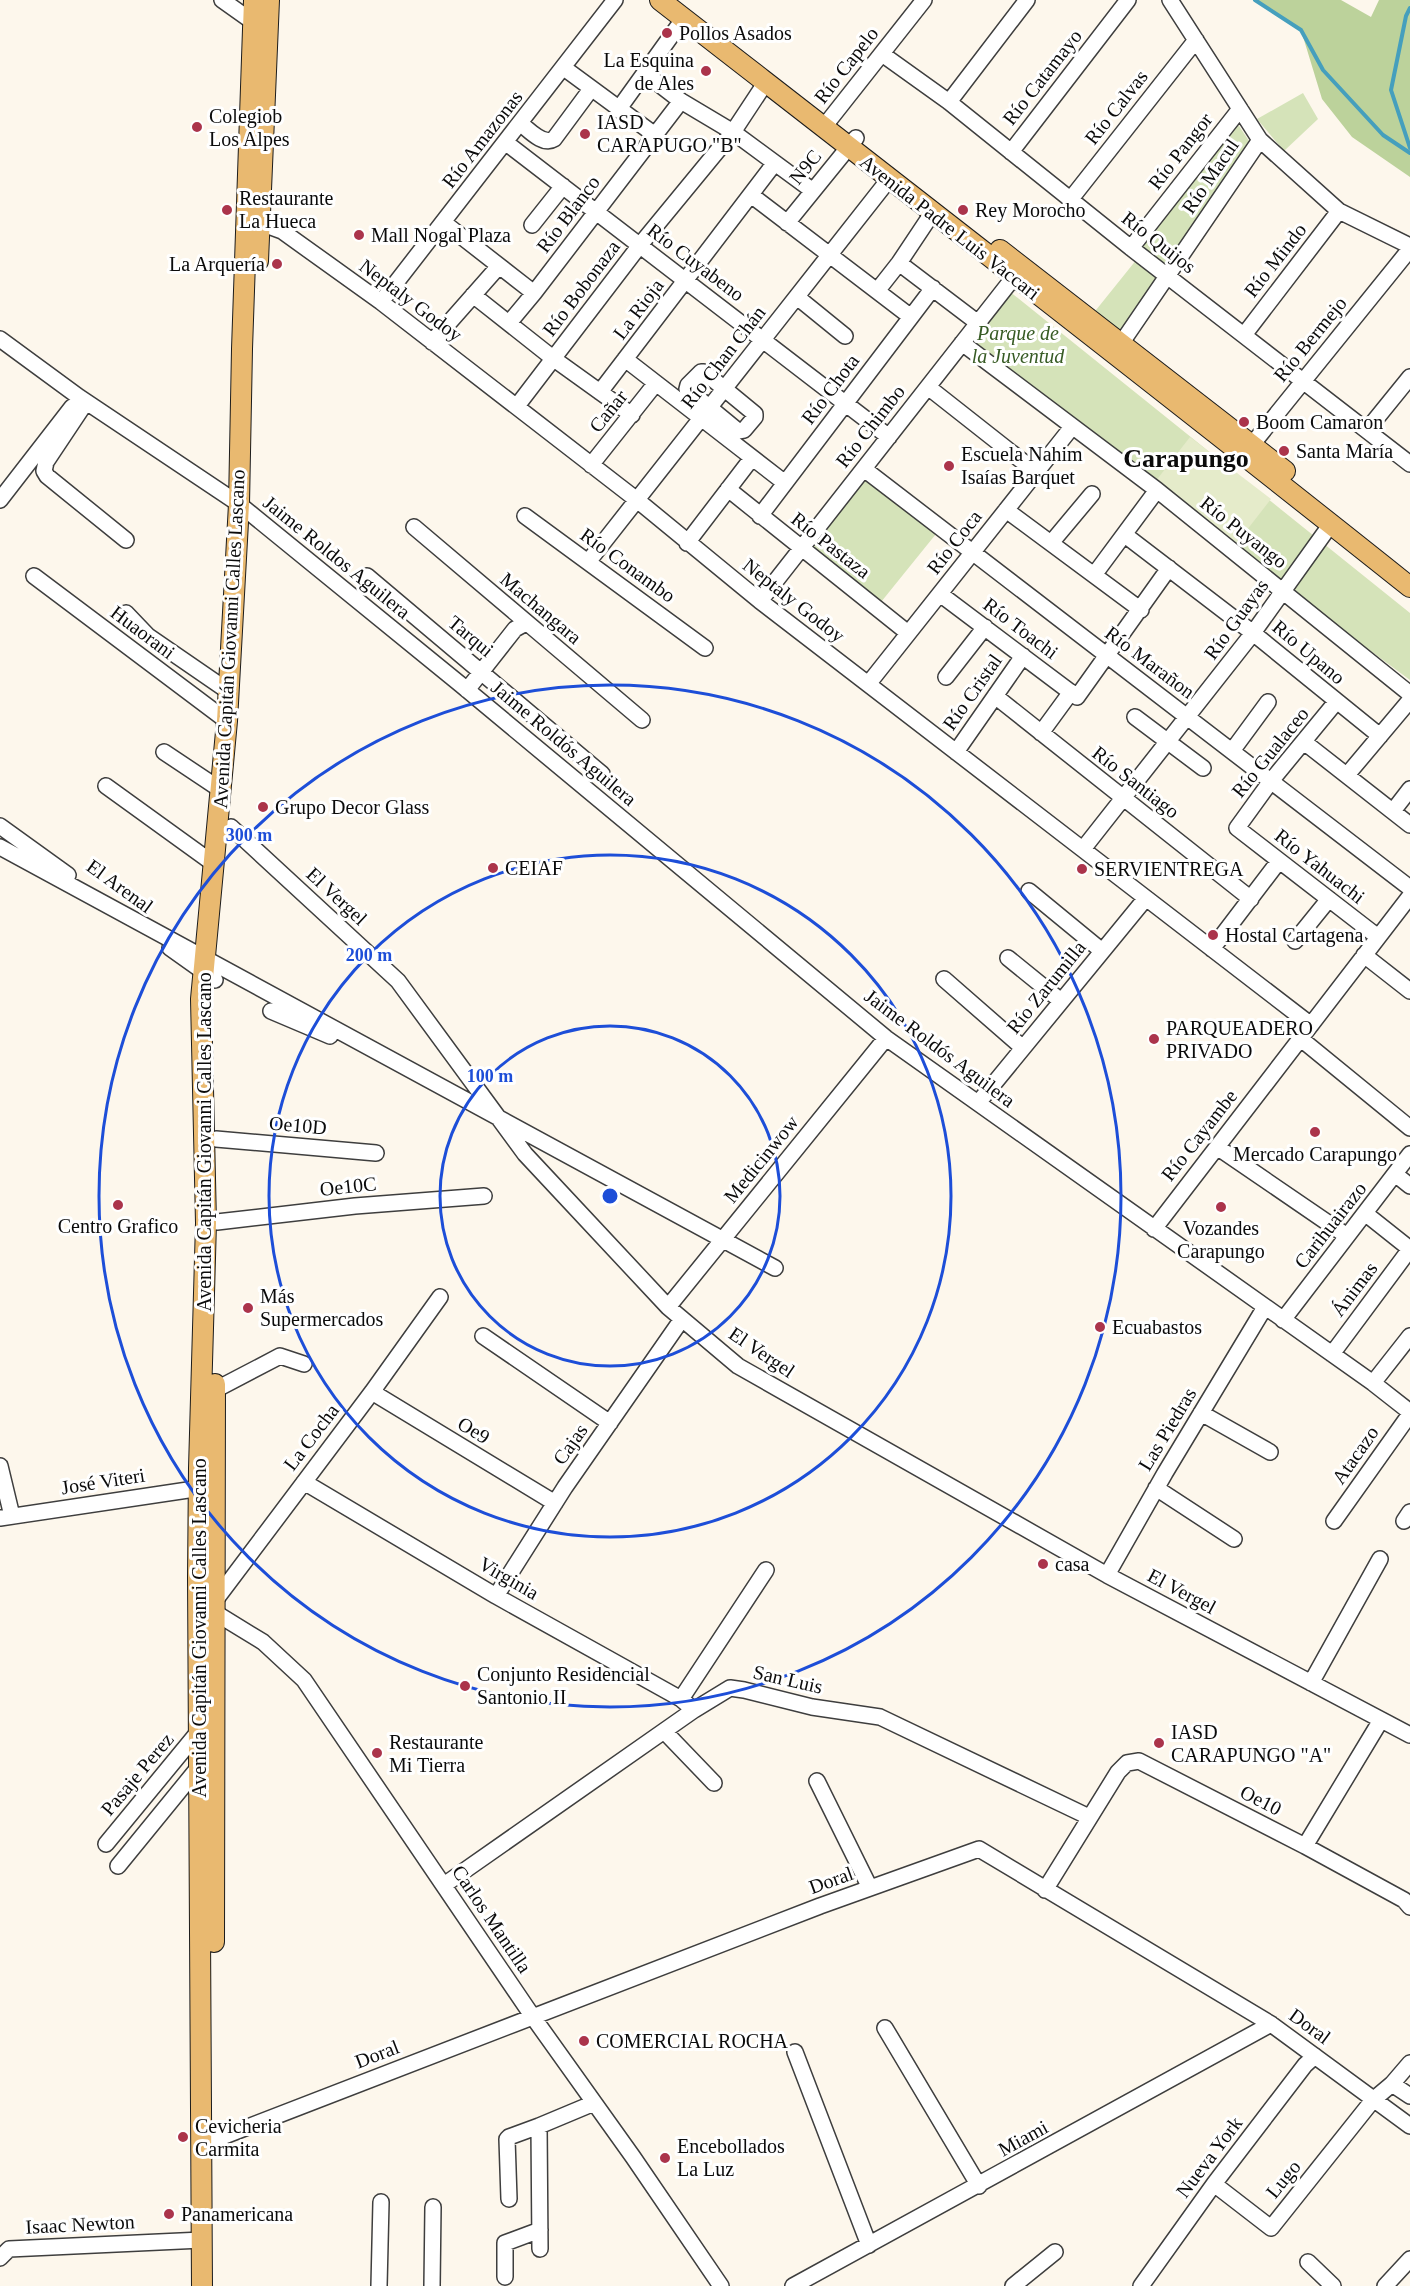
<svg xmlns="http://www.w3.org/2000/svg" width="1410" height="2286" font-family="Georgia,serif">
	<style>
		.green { fill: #d5e3b9 }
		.forest { fill: #bcd29b }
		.pitch { fill: #e5ebca }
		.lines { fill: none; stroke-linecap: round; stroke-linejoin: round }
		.stream { stroke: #459fbd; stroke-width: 4 }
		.minor-casing { stroke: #3e3e3e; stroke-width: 18 }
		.major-casing { stroke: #1c1c1c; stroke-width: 22 }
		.minor { stroke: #fff; stroke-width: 15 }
		.major { stroke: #e9b970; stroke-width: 20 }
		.ring { fill: none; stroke: #1d4ed8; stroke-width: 3 }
		.poi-dot { fill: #ab344b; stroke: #fff; stroke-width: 2 }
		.labels { text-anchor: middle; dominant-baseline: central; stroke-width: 6; stroke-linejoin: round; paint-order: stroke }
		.poi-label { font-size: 20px; fill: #0b0b0b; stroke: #fff; text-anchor: start }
		.street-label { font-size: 20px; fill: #0b0b0b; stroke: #fff }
		.park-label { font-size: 20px; font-style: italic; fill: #375b24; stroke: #fff }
		.district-label { font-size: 26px; font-weight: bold; fill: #0b0b0b; stroke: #fff }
		.centre { fill: #1d4ed8; stroke: #fff; stroke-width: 3 }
		.ring-label { font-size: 18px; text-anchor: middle; font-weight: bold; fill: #1d4ed8; stroke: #fff; stroke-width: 6; stroke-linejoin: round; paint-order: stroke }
	</style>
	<rect width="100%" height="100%" fill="#fdf7ec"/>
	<path class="green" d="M1303,93L1318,119L1284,151L1257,119Z
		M1235,120L1251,144L1168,268L1139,245Z
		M1137,259L1162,278L1121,336L1092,315Z
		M1009,291L1410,613V680L963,350Z
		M863,473L940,529L877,607L804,550Z"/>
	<path class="forest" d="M1255,0H1341L1371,17L1379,0H1410V177L1352,137L1322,99L1301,30Z"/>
	<path class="pitch" d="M1190,437L1271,499L1236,544L1155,482Z"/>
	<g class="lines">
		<path class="stream" d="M1255,0L1301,30L1323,70L1383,135L1410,153
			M1410,8L1406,16L1391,90L1410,148"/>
		<g class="minor-casing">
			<path id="minor" d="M222,0L253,22
				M1170,0L1260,140L1339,211L1410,246
				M882,54L949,102L1131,248L1410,464
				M564,68L655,135
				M646,74L681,101L733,132L813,191
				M949,102L1027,0
				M618,110L684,18
				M520,123C529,130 543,146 554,139L591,89
				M823,128L924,0
				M505,142L889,437
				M1011,152L1128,0
				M751,195L911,317
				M1070,200L1196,40
				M252,220L282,231L381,302L637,500L760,601L1311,1025
				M443,222L534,293
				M787,223L856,138
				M532,225L563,186
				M1131,248L1240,109
				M899,263L978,323
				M877,291L899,263L933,212
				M473,295L554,359L632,415
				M797,297L845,336
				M381,302L615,0
				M509,323L534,293L681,101
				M1244,335L1339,211
				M0,339L79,397L239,504L460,684L886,1038L1373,1383L1410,1412
				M432,342L499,266
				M962,343L1157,490L1410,694
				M1116,351L1260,140
				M625,359L785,483
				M701,372H704L755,414V417L744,430L738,431L687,389L688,385Z
				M928,387L1036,472
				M600,392L774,164
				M86,402L46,462L44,471L47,476L126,540
				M517,406L640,245L733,132L766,82
				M1367,430L1410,377
				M1246,452L1410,249
				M591,465L656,383
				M864,469L1410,888
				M728,489L908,633
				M0,500L72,407
				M1006,510L1141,610
				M525,516L705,648
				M760,516L933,288
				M414,527L642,720
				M1125,535L1253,633L1380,736
				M687,543L752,458
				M1051,543L1092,494
				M588,562L890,178
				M1094,575L1157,490
				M34,576L227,721
				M367,576L602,774
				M940,594L1077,697L1169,568
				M760,601L1014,277
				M126,613L148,636L228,691
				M946,677L985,627
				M869,683L1072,427
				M467,690L515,629L526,623
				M995,696L1251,899
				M1336,702L1271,781L1237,828L1378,937
				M1135,717L1203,768
				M1041,733L1071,692
				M1304,742L1410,825
				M1232,751L1268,702
				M164,752L221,790
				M956,752L1023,656
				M1347,775L1410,700
				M106,786L214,864
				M1393,811L1410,789
				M0,826L68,875
				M231,827L398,981L525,1154L668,1307L738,1366L1107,1575L1410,1735
				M0,847L775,1268
				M1083,849L1253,633L1331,524
				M1029,891L1102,951
				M1295,941L1329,899
				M170,948L215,980
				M1212,949L1279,861
				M1364,955L1410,991
				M1008,958L1061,1001
				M944,979L1023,1048
				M271,1011L330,1036
				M1301,1039L1410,1128
				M978,1103L1146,898
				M216,1139L376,1153
				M1217,1147L1347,1236
				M1395,1174L1410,1186
				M217,1222L355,1206L484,1196
				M1154,1229L1410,896
				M668,1307L886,1038
				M1283,1320L1410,1154
				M483,1336L610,1423
				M1332,1354L1410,1249L1366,1214
				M1373,1383L1410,1336
				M215,1390L280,1356L304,1364
				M372,1392L555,1503
				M1201,1413L1270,1452
				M0,1466L12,1516
				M304,1482L496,1596L681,1699L694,1710
				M1156,1488L1234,1539
				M0,1518L208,1487
				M1334,1521L1410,1414
				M1404,1521L1410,1512
				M1107,1575L1165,1473L1265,1307
				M496,1596L565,1487L682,1319
				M214,1602L372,1392L440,1297
				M207,1612H214L263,1642L304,1680L533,2017L633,2157L721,2286
				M1311,1683L1380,1559
				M681,1699L766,1570
				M664,1731L714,1783
				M817,1781L870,1888
				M106,1844L199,1731
				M1305,1846L1381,1720
				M118,1866L198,1768
				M444,1885L694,1710L730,1688L744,1690L812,1707L880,1717L1089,1817
				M1045,1890L1118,1772L1127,1763L1139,1761L1305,1846L1404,1900L1410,1907
				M885,2028L979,2186
				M795,2052L869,2245
				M1392,2084L1410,2096
				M214,2140L820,1906L979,1849L1271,2024L1410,2126
				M1214,2184L1271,2228L1373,2100L1392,2084L1410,2063
				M509,2199L507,2139L509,2137L539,2126
				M540,2249L539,2126L594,2103
				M0,2258L9,2249L202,2240
				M1308,2262L1333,2286
				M505,2277V2243L540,2230
				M379,2286L381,2202
				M432,2286L433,2207
				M793,2286L1271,2024
				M1013,2286L1055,2252
				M1141,2286L1214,2184L1305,2065L1315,2056
				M1385,2286L1410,2259"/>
		</g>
		<g class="major-casing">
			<path id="major" d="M660,0C911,195 1162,389 1410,587
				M1000,250L1285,471
				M258,261L269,0
				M214,1942L215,1384
				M202,2286L198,1577L199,1468L206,1223L201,999L227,721L239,504L242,349L254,0"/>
		</g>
		<use href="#minor" class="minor"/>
		<use href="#major" class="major"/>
	</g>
	<g class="ring">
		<circle cx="610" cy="1196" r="170"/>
		<circle cx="610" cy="1196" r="341"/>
		<circle cx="610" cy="1196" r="511"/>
	</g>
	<g class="poi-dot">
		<circle cx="667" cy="33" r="6"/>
		<circle cx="706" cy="71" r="6"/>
		<circle cx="197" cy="127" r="6"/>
		<circle cx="585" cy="134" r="6"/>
		<circle cx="227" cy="210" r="6"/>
		<circle cx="963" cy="210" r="6"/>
		<circle cx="359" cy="235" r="6"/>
		<circle cx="277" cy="264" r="6"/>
		<circle cx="1244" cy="422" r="6"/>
		<circle cx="1284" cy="451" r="6"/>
		<circle cx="949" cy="466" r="6"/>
		<circle cx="263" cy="807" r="6"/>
		<circle cx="493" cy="868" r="6"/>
		<circle cx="1082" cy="869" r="6"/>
		<circle cx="1213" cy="935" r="6"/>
		<circle cx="1154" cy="1039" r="6"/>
		<circle cx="1315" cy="1132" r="6"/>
		<circle cx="118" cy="1205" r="6"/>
		<circle cx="1221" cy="1207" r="6"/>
		<circle cx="248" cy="1308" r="6"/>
		<circle cx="1100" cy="1327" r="6"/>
		<circle cx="1043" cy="1564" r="6"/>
		<circle cx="465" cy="1686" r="6"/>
		<circle cx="1159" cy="1743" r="6"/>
		<circle cx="377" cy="1753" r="6"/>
		<circle cx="584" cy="2041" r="6"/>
		<circle cx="183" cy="2137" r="6"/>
		<circle cx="665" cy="2158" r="6"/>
		<circle cx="169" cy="2214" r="6"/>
	</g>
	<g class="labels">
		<g class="poi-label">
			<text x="679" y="33">Pollos Asados</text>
			<text x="694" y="60" text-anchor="end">La Esquina<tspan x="694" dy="23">de Ales</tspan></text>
			<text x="209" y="116">Colegiob<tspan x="209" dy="23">Los Alpes</tspan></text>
			<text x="597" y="122">IASD<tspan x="597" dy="23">CARAPUGO "B"</tspan></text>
			<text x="239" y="198">Restaurante<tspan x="239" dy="23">La Hueca</tspan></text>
			<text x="975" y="210">Rey Morocho</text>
			<text x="371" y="235">Mall Nogal Plaza</text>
			<text x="265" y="264" text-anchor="end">La Arquería</text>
			<text x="1256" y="422">Boom Camaron</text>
			<text x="1296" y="451">Santa María</text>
			<text x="961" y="454">Escuela Nahim<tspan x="961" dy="23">Isaías Barquet</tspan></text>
			<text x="275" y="807">Grupo Decor Glass</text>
			<text x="505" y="868">CEIAF</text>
			<text x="1094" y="869">SERVIENTREGA</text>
			<text x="1225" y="935">Hostal Cartagena</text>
			<text x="1166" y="1028">PARQUEADERO<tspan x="1166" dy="23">PRIVADO</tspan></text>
			<text x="1315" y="1154" text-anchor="middle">Mercado Carapungo</text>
			<text x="118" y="1226" text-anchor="middle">Centro Grafico</text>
			<text x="1221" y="1228" text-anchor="middle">Vozandes<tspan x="1221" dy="23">Carapungo</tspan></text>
			<text x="260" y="1296">Más<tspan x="260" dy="23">Supermercados</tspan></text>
			<text x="1112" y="1327">Ecuabastos</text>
			<text x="1055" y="1564">casa</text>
			<text x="477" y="1674">Conjunto Residencial<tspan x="477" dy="23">Santonio II</tspan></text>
			<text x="1171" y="1732">IASD<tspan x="1171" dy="23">CARAPUNGO "A"</tspan></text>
			<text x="389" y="1742">Restaurante<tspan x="389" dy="23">Mi Tierra</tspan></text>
			<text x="596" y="2041">COMERCIAL ROCHA</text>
			<text x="195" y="2126">Cevicheria<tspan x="195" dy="23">Carmita</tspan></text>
			<text x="677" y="2146">Encebollados<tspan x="677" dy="23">La Luz</tspan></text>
			<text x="181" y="2214">Panamericana</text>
		</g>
		<g class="street-label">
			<text transform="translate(846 65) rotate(-52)">Río Capelo</text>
			<text transform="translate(1042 77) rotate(-52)">Río Catamayo</text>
			<text transform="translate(1116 107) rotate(-52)">Río Calvas</text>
			<text transform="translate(482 139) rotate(-52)">Río Amazonas</text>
			<text transform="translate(1180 151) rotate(-52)">Río Pangor</text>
			<text transform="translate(805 167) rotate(-51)">N9C</text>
			<text transform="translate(1210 176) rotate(-56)">Río Macul</text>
			<text transform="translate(568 214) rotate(-53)">Río Blanco</text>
			<text transform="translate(950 227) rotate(38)">Avenida Padre Luis Vaccari</text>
			<text transform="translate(1159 242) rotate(38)">Río Quijos</text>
			<text transform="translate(1275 260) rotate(-52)">Río Mindo</text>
			<text transform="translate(696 262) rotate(37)">Río Cuyabeno</text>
			<text transform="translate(581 288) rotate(-53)">Río Bobonaza</text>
			<text transform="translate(411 300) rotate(37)">Neptaly Godoy</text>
			<text transform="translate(638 309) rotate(-53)">La Rioja</text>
			<text transform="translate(1310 339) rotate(-51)">Río Bermejo</text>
			<text transform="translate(723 357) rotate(-52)">Río Chan Chán</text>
			<text transform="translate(830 389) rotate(-53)">Río Chota</text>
			<text transform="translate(608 411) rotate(-51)">Cañar</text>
			<text transform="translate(870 426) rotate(-52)">Río Chimbo</text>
			<text transform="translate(1244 532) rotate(38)">Río Puyango</text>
			<text transform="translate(954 542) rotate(-52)">Río Coca</text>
			<text transform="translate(831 545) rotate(38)">Río Pastaza</text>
			<text transform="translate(337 557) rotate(39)">Jaime Roldos Aguilera</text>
			<text transform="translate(628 565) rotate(36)">Río Conambo</text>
			<text transform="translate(794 600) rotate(38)">Neptaly Godoy</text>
			<text transform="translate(541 608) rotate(40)">Machangara</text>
			<text transform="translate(1236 619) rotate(-54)">Río Guayas</text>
			<text transform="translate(1021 628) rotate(37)">Río Toachi</text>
			<text transform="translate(143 632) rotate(37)">Huaorani</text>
			<text transform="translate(471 636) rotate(40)">Tarqui</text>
			<text transform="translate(229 639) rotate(-87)">Avenida Capitán Giovanni Calles Lascano</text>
			<text transform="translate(1309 652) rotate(40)">Río Upano</text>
			<text transform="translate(1150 662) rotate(37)">Río Marañon</text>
			<text transform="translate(972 692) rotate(-55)">Río Cristal</text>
			<text transform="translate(564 743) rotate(40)">Jaime Roldós Aguilera</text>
			<text transform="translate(1270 752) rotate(-51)">Río Gualaceo</text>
			<text transform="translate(1136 782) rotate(38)">Río Santiago</text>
			<text transform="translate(1320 866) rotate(38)">Río Yahuachi</text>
			<text transform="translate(120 886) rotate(36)">El Arenal</text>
			<text transform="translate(337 896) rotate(43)">El Vergel</text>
			<text transform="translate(1046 987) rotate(-51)">Río Zarumilla</text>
			<text transform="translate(940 1048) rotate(37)">Jaime Roldós Aguilera</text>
			<text transform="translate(298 1125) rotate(5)">Oe10D</text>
			<text transform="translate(1199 1135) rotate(-52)">Río Cayambe</text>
			<text transform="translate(204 1142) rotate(-90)">Avenida Capitán Giovanni Calles Lascano</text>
			<text transform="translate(761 1159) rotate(-51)">Medicinwow</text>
			<text transform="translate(348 1186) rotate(-6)">Oe10C</text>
			<text transform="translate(1330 1225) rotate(-52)">Carihuairazo</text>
			<text transform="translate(1354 1289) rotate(-53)">Ánimas</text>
			<text transform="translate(762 1352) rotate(34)">El Vergel</text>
			<text transform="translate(1167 1429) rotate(-59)">Las Piedras</text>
			<text transform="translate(474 1430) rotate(31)">Oe9</text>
			<text transform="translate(311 1437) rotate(-53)">La Cocha</text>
			<text transform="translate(570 1444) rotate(-55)">Cajas</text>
			<text transform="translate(1355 1455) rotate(-55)">Atacazo</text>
			<text transform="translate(103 1481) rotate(-9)">José Viteri</text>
			<text transform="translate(509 1578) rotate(30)">Virginia</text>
			<text transform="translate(1182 1591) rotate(28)">El Vergel</text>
			<text transform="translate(199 1628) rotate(-90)">Avenida Capitán Giovanni Calles Lascano</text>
			<text transform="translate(788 1679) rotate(13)">San Luis</text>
			<text transform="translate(137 1774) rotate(-50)">Pasaje Perez</text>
			<text transform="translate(1261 1800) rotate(27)">Oe10</text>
			<text transform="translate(831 1880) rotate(-20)">Doral</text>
			<text transform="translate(492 1919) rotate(56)">Carlos Mantilla</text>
			<text transform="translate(1310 2026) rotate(36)">Doral</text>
			<text transform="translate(377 2054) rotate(-21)">Doral</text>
			<text transform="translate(1023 2138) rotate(-29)">Miami</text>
			<text transform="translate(1209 2157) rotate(-53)">Nueva York</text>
			<text transform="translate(1283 2179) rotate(-51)">Lugo</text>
			<text transform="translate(80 2224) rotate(-3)">Isaac Newton</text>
		</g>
		<g class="park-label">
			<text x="1018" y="333">Parque de<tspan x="1018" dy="23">la Juventud</tspan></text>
		</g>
		<g class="district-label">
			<text x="1186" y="458">Carapungo</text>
		</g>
	</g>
	<circle cx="610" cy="1196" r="9" class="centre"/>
	<g class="ring-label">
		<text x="249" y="841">300 m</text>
		<text x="369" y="961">200 m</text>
		<text x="490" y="1082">100 m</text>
	</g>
</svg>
